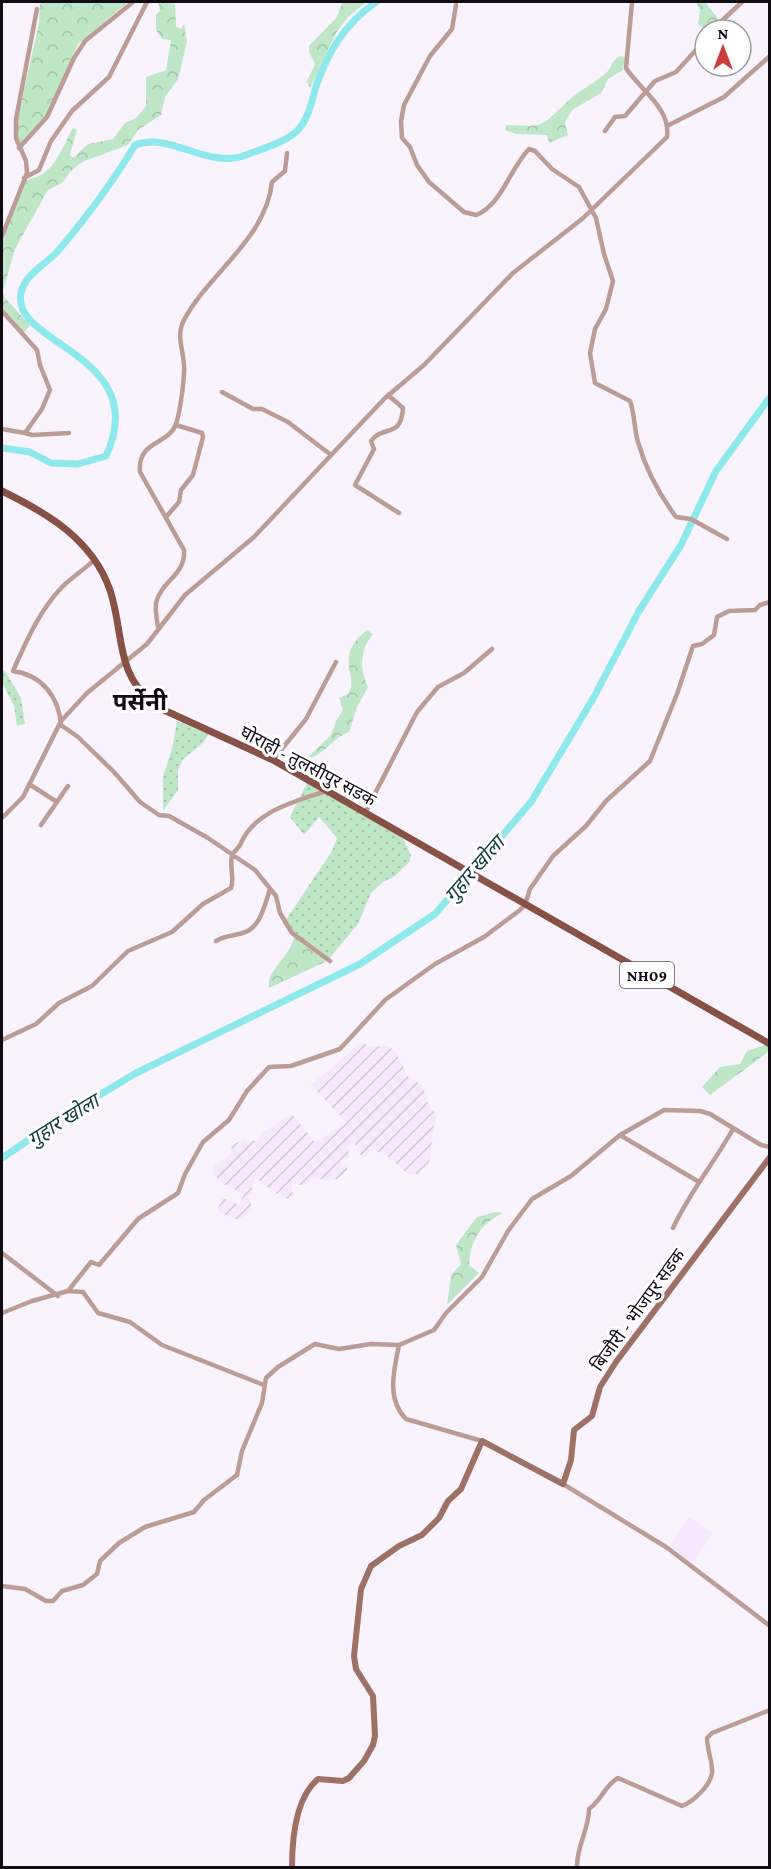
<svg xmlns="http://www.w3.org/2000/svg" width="771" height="1869" font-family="'Crimson Pro','Noto Sans Devanagari',serif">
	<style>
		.built { fill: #f6e9fd }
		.industrial { fill: url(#industrial-furrows) }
		.grass { fill: url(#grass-dots) }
		.forest { fill: url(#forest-crowns) }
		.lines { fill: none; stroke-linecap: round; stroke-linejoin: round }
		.river { stroke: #8de9ec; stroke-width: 7 }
		.street { stroke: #bc9c94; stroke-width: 4.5 }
		.secondary { stroke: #9e7165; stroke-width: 6 }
		.primary { stroke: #875245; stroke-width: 7 }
		.labels { text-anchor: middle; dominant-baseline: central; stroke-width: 6; stroke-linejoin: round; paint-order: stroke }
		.shield { fill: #fff; stroke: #58555a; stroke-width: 1.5 }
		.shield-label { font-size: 16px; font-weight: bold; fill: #110c14 }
		.street-label { font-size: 18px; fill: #110c14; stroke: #fff }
		.water-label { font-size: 20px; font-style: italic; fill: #0f3c3d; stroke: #fff }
		.district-label { font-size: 24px; font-weight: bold; fill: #110c14; stroke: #fff }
	</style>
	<defs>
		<pattern id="industrial-furrows" width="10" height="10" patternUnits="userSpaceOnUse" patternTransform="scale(1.5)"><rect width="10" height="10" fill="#f6e9fd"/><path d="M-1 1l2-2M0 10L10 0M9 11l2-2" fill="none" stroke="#d2c7d8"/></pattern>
		<pattern id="grass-dots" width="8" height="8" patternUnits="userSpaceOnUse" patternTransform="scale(1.5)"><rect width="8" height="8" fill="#bee6c7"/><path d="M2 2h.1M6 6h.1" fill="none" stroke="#a2c4aa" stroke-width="1.8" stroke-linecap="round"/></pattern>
		<pattern id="forest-crowns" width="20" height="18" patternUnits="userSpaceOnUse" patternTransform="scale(1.5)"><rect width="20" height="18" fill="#bee6c7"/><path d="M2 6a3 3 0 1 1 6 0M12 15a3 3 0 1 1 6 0" fill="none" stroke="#a2c4aa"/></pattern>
	</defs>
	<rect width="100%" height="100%" fill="#f9f3fd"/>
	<path class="built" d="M689,1517L713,1533L692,1564L668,1547Z"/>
	<path class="industrial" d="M363,1041L368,1047L388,1046L395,1051L409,1078L422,1085L427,1101L438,1117L434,1125L429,1164L418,1174H408L382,1152L370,1151L366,1157H362L354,1143L348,1146L349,1158L342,1160L341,1165L347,1164V1171L337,1179L326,1181L314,1177L307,1184L300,1185L292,1181V1192L296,1194L289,1199L283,1198L255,1178L252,1189L254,1194L246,1195L250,1199L252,1210L239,1220L217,1211L222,1197L239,1205L244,1194L225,1185L212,1174L215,1166L231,1155L232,1145L246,1138L249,1143L253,1140L256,1142L265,1131L292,1114L315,1142L347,1123L311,1085Z"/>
	<path class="grass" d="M2,670L5,671L21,698L25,724L17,726L14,706L2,682Z
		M177,721L208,734L204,742L183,759L178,770V790L163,811V776L172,749Z
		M307,783L403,838L411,855L410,861L395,876L383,882L371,893L358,924L327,961L294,936L283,924L332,851L337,838L319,817L304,835L290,817Z"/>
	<path class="forest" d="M40,2H128L78,44L47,116L19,145L17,138L18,118L39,23Z
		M158,2L175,4L176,27L181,29L184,24L187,42L178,79L165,97L161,115L138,130L128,145L82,162L71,171L62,183L48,190L15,249L3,291L5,298L30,325L24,333L2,308V240L26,180C55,175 60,151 73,128L77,130L70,154L73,158L88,144L113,139L125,123L136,118L146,106V77L166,70L171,40L162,39L156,30V15L160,11Z
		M343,2H366L348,17L336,33L310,88L307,81L315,64L309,52V46L336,18Z
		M696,2H705L719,20L718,30H706L698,24L700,10Z
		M620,56L625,57L623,70L608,79L601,93L572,110L565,123L568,135L549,143L547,135L516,134L506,130V125C547,127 540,127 568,101C579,91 594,83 605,74C612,68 611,61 620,56Z
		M367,630L373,634C360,650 359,668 368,687L357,707L349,732C332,738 324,756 306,759L331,735L337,719L343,710L339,698L348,694C360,677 332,657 367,630Z
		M294,936L327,961L269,988C265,971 293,954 294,936Z
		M765,1045L769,1047L767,1053L710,1095L702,1087L720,1067L740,1064L747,1051Z
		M495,1212L503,1213C481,1223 470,1241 469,1265L479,1273L447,1305L451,1275L461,1264L456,1245L477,1217Z"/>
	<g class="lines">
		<path class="river" d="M2,448L30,452L51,463L78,464L106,456C153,354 10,345 21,293C25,274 45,265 57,252C83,222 115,179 135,145C170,131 207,170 246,155C262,149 283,143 296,132C308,121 312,101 316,86C329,50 345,24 376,2
			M2,1158L55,1122L136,1073L360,964L435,914L531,802L594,697L639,611L681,545L716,471L770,397"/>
		<path class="street" d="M456,5L452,29L430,56L404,105L401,121L402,138L410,147L417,165L429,182L464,212L476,215C502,205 510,168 529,149L535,151L552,169L579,187L596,218L604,254L613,281L606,309L595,329L590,353L595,383L630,401C635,415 634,429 638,442C646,470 659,494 676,517L691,519L727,539
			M712,30L742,2
			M669,125L724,97L770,56
			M605,131L615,117L625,116L655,81L676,72L705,40
			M19,148L47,117L74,58L85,41L133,2
			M24,178L39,170L51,141L72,111L109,77L147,2
			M2,236L27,173L26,161L16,138V119L37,9
			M2,311L37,350L40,365L50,390L42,409L25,433L2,429
			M222,392L253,409H262L288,422L331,455
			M388,395L403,408C401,439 384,424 371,441L374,449L355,485L399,513
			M25,433L32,435L69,433
			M166,517L179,502L181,490L193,475L203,437L202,433L176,425
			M94,560C84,570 72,577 62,587C39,611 26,642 13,671C42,675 59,697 61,725L78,737L114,772L140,802L159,815L169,816L208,838L255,870L276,896L280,913L292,933L330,961
			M158,627C157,620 155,611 156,603C161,581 186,575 184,550L140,472C137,440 169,445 176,424C180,413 185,376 184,365C183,349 176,335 184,320C209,273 266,239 272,182L285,171L287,153
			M273,760L306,719L336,662
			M29,784L57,802
			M365,813L417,712L438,687L464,673L492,649
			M2,818L23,797L61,721L87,693L147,644L185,595L254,537L384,399L424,365L513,273L582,219L667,137C671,108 640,90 626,68L632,2
			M41,825L68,786
			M216,941C224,936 230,936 239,934C260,931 264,907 270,889
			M2,1040L36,1024L59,1003L92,986L128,951L172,932L203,904L231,888C235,878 229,867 232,856C233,852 238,849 240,845C254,811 294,802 326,791
			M620,1135L699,1182
			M673,1228C689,1193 714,1163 733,1129
			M2,1253L58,1296
			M68,1291L83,1292L98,1313L130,1322L162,1345L264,1385
			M2,1313L32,1301L68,1291L91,1262L99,1265L138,1219L178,1193L185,1174L203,1142L229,1120L247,1091L269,1067L291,1066L340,1049L385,1000L435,964L484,937L520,910L525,905L530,889L553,856L586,826L606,801L650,761L677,694L693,646L702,644L714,635L717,617L729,611L755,610L760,605L770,602
			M399,1345C394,1370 386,1399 406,1419L482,1441
			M563,1484L666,1547L770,1626
			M2,1586L25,1589L46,1601H53L62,1591L83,1585L97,1574L100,1561L119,1543L145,1527L194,1512L204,1500L237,1475L242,1451L262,1403L266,1378L278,1367L315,1344L339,1349L371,1344L399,1345L434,1330L446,1313L482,1277L508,1231L532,1199L571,1176L620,1135L664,1110L700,1111L710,1114L761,1145L770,1147
			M577,1868C576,1847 589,1830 589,1809C602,1800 605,1785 618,1778L682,1806C694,1801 710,1786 712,1773C713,1763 707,1749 707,1738L712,1733L770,1710"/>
		<path class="secondary" d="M292,1868C292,1840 295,1798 318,1779L343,1781L349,1778L364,1761L373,1745L375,1736L373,1696L356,1669L354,1656L361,1589L371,1566L399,1546L422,1535L439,1518L448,1501L461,1489L482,1441L563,1484L571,1460L574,1430L592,1416L600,1387L616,1362L770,1157"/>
		<path class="primary" d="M2,491C47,513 92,539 110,590C125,637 114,671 155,706L273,760L770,1044"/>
	</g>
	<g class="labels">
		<rect class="shield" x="620" y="962" width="54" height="26" rx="4.5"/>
		<g class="shield-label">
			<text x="647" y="975">NH09</text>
		</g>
		<g class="street-label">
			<text transform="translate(308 766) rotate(28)">घोराही - तुलसीपुर सडक</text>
			<text transform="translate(638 1310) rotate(-54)">बिजौरी - भोजपुर सडक</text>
		</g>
		<g class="water-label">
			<text transform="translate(474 869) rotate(-49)">गुहार खोला</text>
			<text transform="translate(63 1120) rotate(-32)">गुहार खोला</text>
		</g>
		<g class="district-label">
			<text x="140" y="701">पर्सेनी</text>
		</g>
	</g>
	<rect width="771" height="1869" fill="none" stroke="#110c14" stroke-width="6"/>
	<g transform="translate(723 48)"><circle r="28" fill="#ffffff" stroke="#a09ea1" stroke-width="1.5"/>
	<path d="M0-4.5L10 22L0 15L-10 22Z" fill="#cc3d3b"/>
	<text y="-9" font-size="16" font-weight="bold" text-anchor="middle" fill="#110c14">N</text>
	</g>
</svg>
